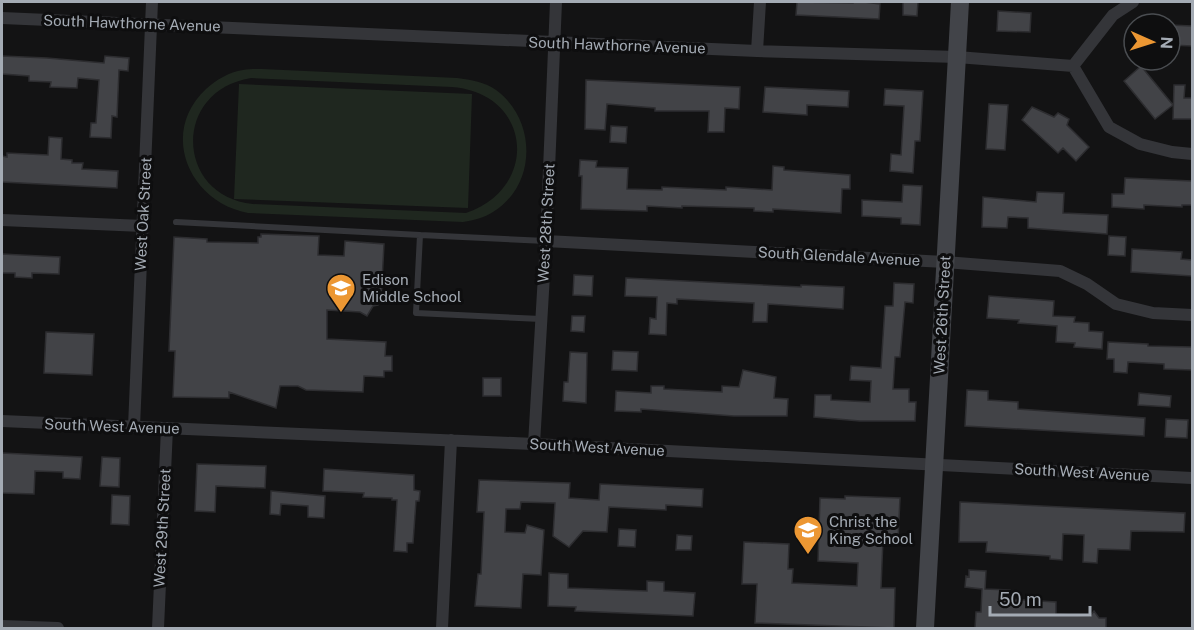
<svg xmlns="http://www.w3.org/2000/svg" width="1194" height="630" font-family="'Public Sans',sans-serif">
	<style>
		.green { fill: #1f271f; fill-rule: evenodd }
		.building { fill: #424347; stroke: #2d2d30; stroke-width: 1.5 }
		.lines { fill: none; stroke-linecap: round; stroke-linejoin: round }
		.service { stroke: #343539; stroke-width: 6 }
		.minor { stroke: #343539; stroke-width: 12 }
		.secondary { stroke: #424449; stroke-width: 18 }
		.labels { text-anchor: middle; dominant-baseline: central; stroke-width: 6; stroke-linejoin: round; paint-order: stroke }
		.street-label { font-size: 15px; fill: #a4abb4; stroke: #0e0e0f }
		.poi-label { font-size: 15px; fill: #a4abb4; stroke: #0e0e0f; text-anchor: start }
	</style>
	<rect width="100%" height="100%" fill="#131314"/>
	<path class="green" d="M262,69L457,78C471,80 485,82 496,90C537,120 537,185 493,212C484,218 474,220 463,222L248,213C189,202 159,133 206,89C216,80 229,72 243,70C249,69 256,69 262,69ZM251,78L452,87C531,93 541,187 466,213L253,204C176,197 171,91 251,78Z
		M239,84L472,94L468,208L234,199Z"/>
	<path class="building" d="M797,2L853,3V2H864L880,4L879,19L796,15Z
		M903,2H918L917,16L903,15Z
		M998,11L1031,13L1030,32L997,31Z
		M1170,25L1192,26V46L1170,45Z
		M2,56L47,58L104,63L105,56L129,58L128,71L119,70L117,117L112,116L111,138L90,137L91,123H96L99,80L78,78L77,88L50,87L51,82L29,81V76L2,74Z
		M1141,66L1173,105L1155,119L1124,81Z
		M586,80L740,87L739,109L725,108L724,132H708L709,111H655V108L607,104L605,130L585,129Z
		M1174,85H1185L1184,98H1192V119H1173Z
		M765,87L849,91L848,107L807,105V115L763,112Z
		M885,89L923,91L920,141H915L913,173L890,171L891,154L901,155L904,106L884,105Z
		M989,104L1008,105L1005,150L986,149Z
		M1032,107L1054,117L1058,113L1069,119L1067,125L1089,147L1076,161L1063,148L1058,153L1022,120Z
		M611,126L627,127L626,143L610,142Z
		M49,137L62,138L61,159L72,160V163H83L82,169L118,171L117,188L2,182V156L7,157V153L48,155Z
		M580,160L597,161L596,167L628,168L627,189L662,190V187L726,190V187L772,190L773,166L784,167V170L850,175V189H842L841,213L773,209V212L754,211V208L682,206V208L647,206V211L581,209L582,176H579Z
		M1125,178L1192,181V205H1182V207L1144,205V209L1112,207V194H1124Z
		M903,185L922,186L920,225L901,224V218L862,216V200L902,202Z
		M1037,192L1064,193L1063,213L1108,215L1107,234L1028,228V218L1008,217L1007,228L982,227L983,197L1036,202Z
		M261,234L319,236L318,255L344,256L345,241L384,244L381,301L378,305L373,306L367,316L360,312L327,310V339L386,342L385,356H392V371H384V377L364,376L363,392L306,390L298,386H280L276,408L229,392V398L173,397L175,351H169L174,237L207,239V242L258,243V237H261Z
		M1109,236L1126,237L1125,256L1108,255Z
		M1132,249L1182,252L1181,259L1192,260V276L1131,272Z
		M2,254L60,257L59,274L32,273V278L15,277V273H2Z
		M574,275L593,276L592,296L573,295Z
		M626,278L801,287V285L844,287L843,309L768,304L767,322H753L754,303L677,299V304L667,303L666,335L649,334L650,318L656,319L657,297L625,296Z
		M894,283L914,284L913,303L905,302L900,357H895L893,389H909V402H916L915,421H860L814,417L815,395H831V400L870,402L871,381L850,380L851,366L881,368L885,306H893Z
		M989,296L1054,301L1053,316L1075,317L1074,322L1089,323V331L1103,332L1102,349L1074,347L1075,343L1056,342L1057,326L1018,323L1019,320L987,318Z
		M572,316H585L584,332L571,331Z
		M46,332L94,334L92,375L44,373Z
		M1108,342L1148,344V346L1192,347V370L1164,369V364L1128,362L1127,373L1114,372V359H1107Z
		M613,351L638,352L637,371L612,370Z
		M570,352L587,353L586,403L563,401L564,382H568Z
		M743,370L776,377L774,398L788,399L787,416H734L641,409V412L615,411L616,391L651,393V386H664V389L722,392V386L739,387Z
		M483,378H501V396H483Z
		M967,390L988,391V400L1018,402V409L1145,418L1144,436L965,426Z
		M1139,393L1171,396L1170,407L1138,405Z
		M1166,419L1188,420L1187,438L1165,437Z
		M2,453L82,457L80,479L63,478V472L35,471L34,494L2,493Z
		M102,457L120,458L119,487L100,486Z
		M197,464L266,466L265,488L216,486L215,512L195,511Z
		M324,469L414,475V490L420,491L419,501H416L413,543H407V552L394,551L397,500H392V498L363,497L364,493L323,491Z
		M479,480L570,483L569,498L599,500L600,484L703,489L702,507L666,505V510L609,507L607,532L583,531L569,547L553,536L555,503L521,502L520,509H506L505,532L525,533L527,525L544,530L541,575L523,574L521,608L475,606L478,574H481L484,512H477Z
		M271,491L325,496L324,518L308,517V506L281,504L280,515L270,514Z
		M112,495L130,496L129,525L111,524Z
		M845,496L900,498L898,540L883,539L881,588H895L894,628L755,623L757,584H742L744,542L789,544L788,569H793L792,583L857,586L858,563L818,561L820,498L845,499Z
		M960,502L1185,513L1184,532L1131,531L1130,550L1098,549L1097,563L1083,562L1084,535L1063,534L1062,560L1050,559V556L986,552L987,542H959Z
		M619,529L636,530L635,547L618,546Z
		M677,535L692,536L691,550H676Z
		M969,570L986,571L985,589L1010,590V599L1056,602V614L1090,616L1094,611L1099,618H1106V628H975L976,612H981L982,589L965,587L966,576L969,577Z
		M549,573L568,574V588L647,591V581L664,582V591L695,593L693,616L575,611L576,607L548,606Z"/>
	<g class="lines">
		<path class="service" d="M176,222L420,235
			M541,319L416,313L420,235L546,241"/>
		<path class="minor" d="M2,18L757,51L957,57L1073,66
			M757,51L760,2
			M1073,66L1109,127L1140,144L1172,152L1192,154
			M1073,66L1113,15L1133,2
			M2,220L143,226
			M546,241L945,262L1060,271L1087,284L1116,304L1153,313L1192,315
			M2,421L534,444L1192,478
			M134,427L152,2
			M534,444L546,241L556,2
			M2,626L58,628
			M158,628L167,428
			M442,628L451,440"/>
		<path class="secondary" d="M925,628L960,2"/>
	</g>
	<defs>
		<g id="school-pin" transform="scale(1.5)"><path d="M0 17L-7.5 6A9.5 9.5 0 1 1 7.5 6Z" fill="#ec9733" stroke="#0e0e0f"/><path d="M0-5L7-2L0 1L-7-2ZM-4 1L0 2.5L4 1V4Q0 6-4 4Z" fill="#fff"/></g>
	</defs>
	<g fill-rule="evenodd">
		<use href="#school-pin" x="341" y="288"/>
		<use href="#school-pin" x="808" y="530"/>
	</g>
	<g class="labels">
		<g class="street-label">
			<text transform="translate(132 23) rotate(2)">South Hawthorne Avenue</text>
			<text transform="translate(617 45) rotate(2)">South Hawthorne Avenue</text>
			<text transform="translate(143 214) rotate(-87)">West Oak Street</text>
			<text transform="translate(546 223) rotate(-87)">West 28th Street</text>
			<text transform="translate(839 256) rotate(3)">South Glendale Avenue</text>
			<text transform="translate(942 315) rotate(-87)">West 26th Street</text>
			<text transform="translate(112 426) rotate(2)">South West Avenue</text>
			<text transform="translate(597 447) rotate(3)">South West Avenue</text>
			<text transform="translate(1082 472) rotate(3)">South West Avenue</text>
			<text transform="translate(162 528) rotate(-87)">West 29th Street</text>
		</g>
		<g class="poi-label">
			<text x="362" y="279">Edison<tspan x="362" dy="17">Middle School</tspan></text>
			<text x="829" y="521">Christ the<tspan x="829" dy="17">King School</tspan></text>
		</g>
	</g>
	<rect width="1194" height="630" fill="none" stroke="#a4abb4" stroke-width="6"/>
	<g transform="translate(1152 42) rotate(93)"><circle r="28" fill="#0e0e0f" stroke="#4a4d51" stroke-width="1.5"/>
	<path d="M0-4.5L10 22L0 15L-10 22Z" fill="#ec9733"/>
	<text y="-9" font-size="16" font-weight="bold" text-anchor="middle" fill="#a4abb4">N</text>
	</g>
	<path d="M990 606v9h100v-9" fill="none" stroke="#a4abb4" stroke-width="3"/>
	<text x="999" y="606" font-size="18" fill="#a4abb4" stroke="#0e0e0f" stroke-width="4.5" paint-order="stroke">50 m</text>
</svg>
